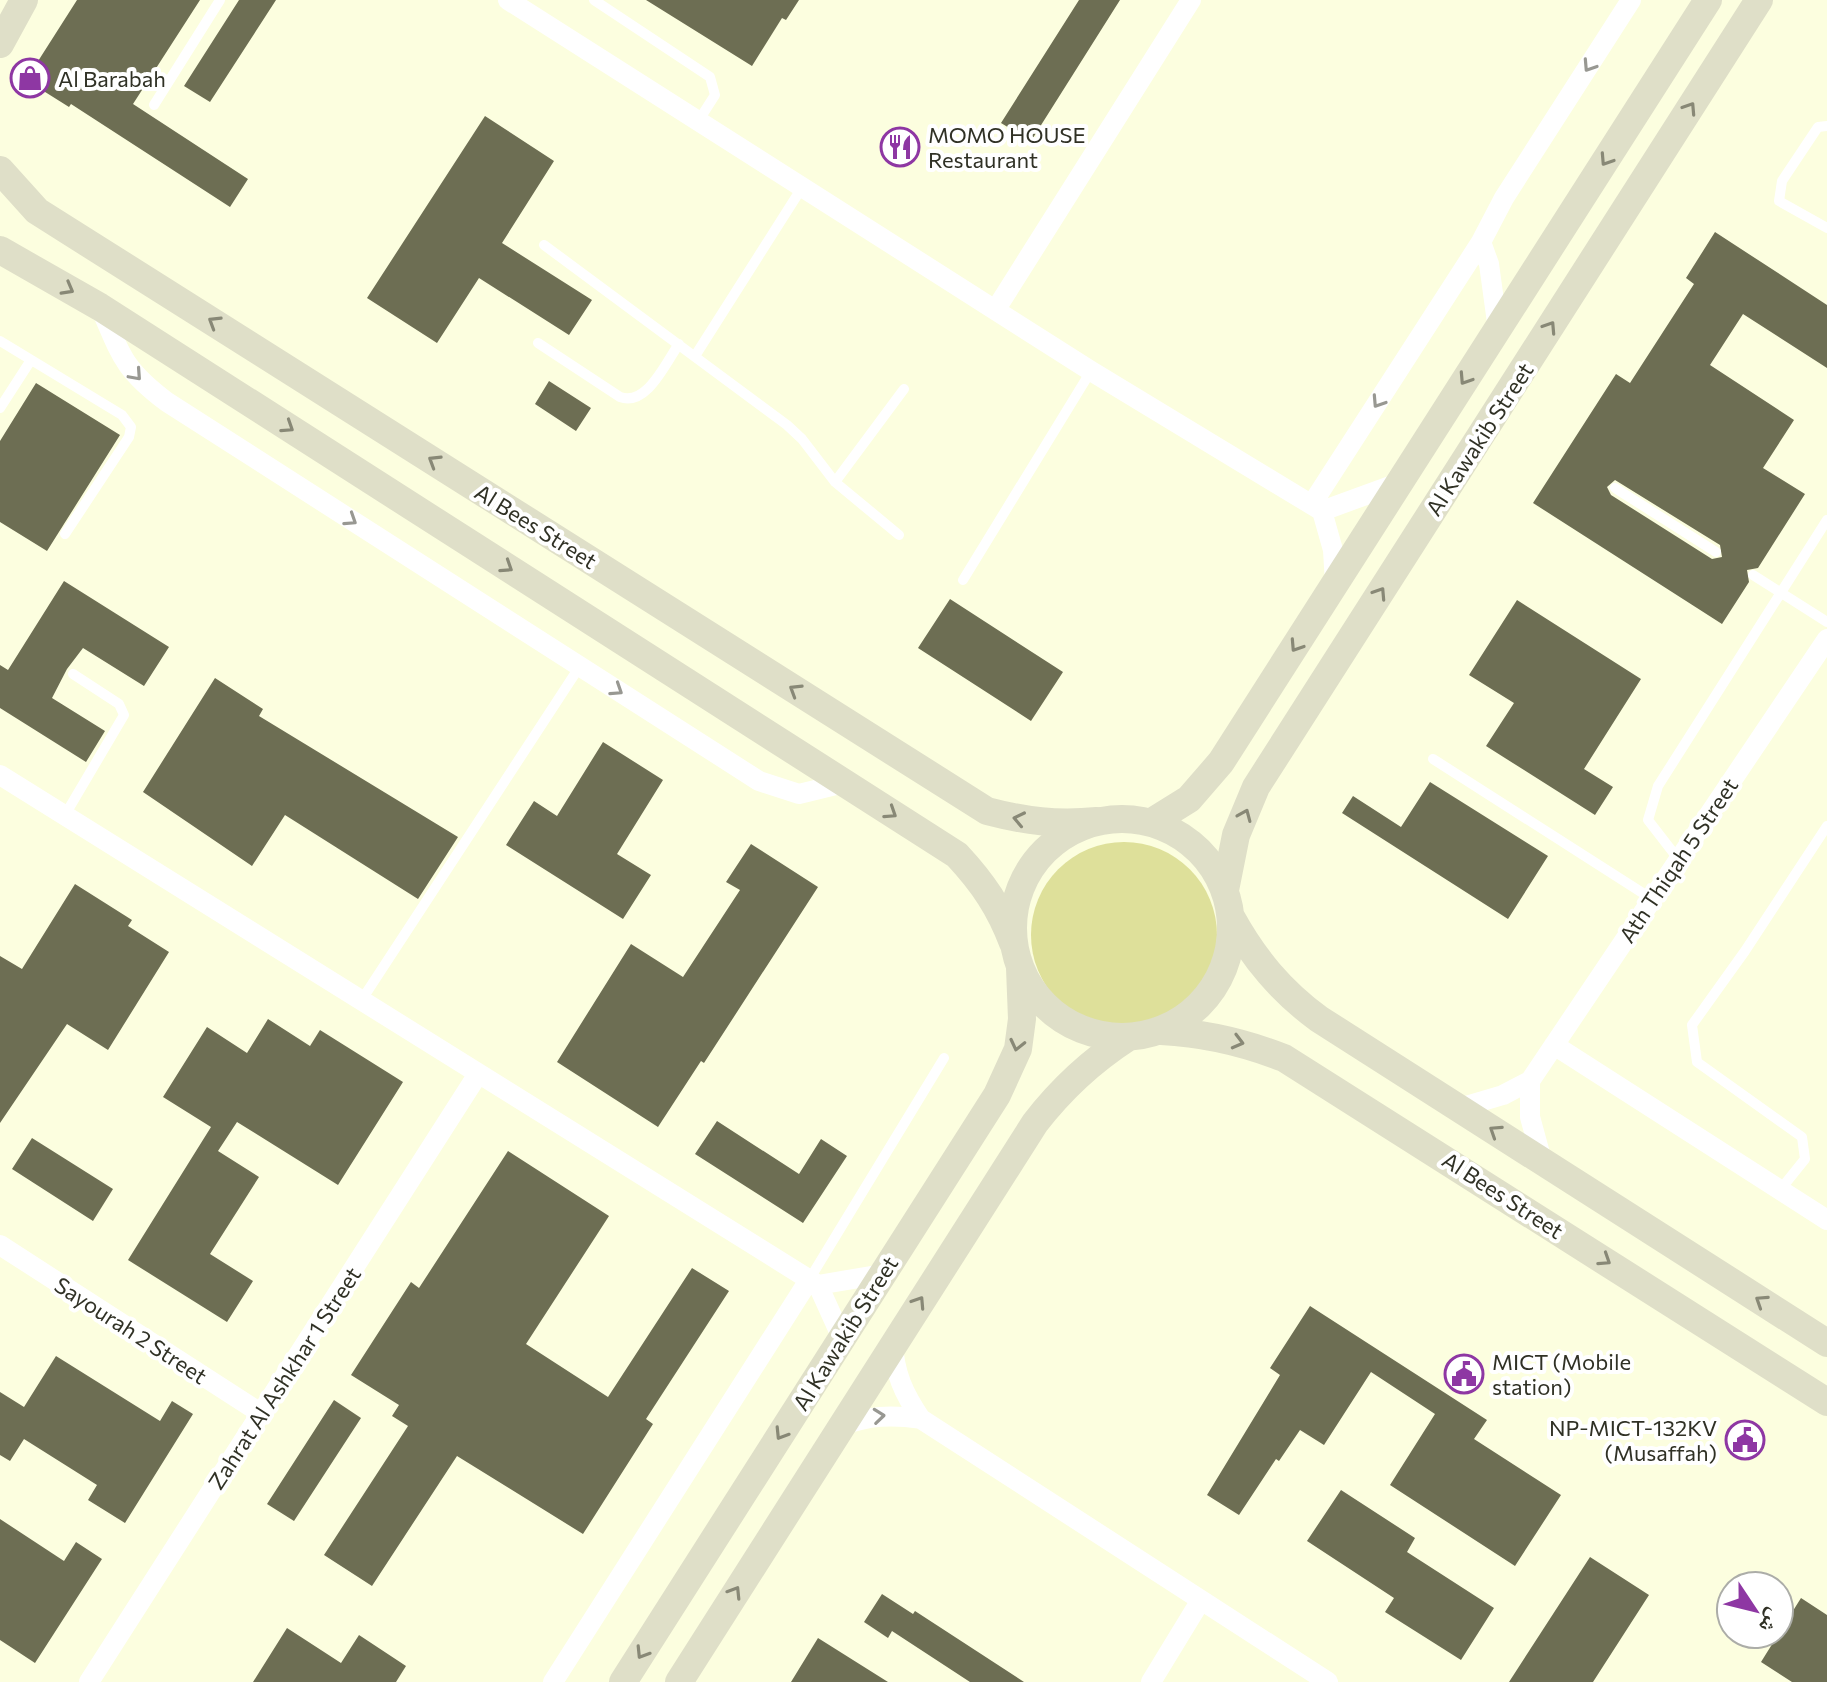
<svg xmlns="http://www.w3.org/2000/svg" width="1827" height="1682" font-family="Commissioner,'Noto Naskh Arabic',sans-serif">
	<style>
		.green { fill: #dee09a }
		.building { fill: #6d6e53; fill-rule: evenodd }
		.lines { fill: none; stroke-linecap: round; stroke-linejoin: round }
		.lane { stroke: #fff; stroke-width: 10 }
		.street { stroke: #fff; stroke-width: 20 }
		.secondary { stroke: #dfdfc8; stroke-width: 28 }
		.oneway { stroke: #989892 }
		.oneway2 { stroke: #888876 }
		.labels { text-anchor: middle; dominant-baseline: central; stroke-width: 8; stroke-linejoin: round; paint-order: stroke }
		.poi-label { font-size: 22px; fill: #303125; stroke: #fff; text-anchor: start }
		.street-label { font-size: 22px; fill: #303125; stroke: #fff }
	</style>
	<rect width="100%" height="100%" fill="#fcfedf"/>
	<path class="green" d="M1031 935a93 93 0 1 1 186 0a93 93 0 1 1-186 0Z"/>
	<path class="building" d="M77,0H200L133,104L248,179L230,207L71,104L69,107L26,80Z
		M239,0H276L210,102L184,86Z
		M646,0H799L786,20L782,18L752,66Z
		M1079,0H1120L1031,141L1001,123Z
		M485,116L554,161L502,243L592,300L569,335L479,278L437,343L367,298Z
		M1715,232L1827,305V368L1743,314L1710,365L1794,420L1763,468L1805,494L1758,568L1747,570L1749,582L1722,624L1533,503L1616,374L1630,383L1694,284L1686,278ZM1615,480L1720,545L1722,557L1712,559L1611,495L1607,487Z
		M549,381L591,408L576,431L535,404Z
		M36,383L120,435L47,551L0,522V441Z
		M64,581L169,647L144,686L83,648L67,669L52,698L105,731L86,762L0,708V665L8,670Z
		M950,599L1063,672L1031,721L918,648Z
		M1517,600L1641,679L1584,769L1613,787L1595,815L1486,746L1514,703L1469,675Z
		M215,678L263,709L259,716L458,837L418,899L285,815L252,866L143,792Z
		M603,742L663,780L617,854L651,875L623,919L506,845L534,801L557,816Z
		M1430,782L1548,856L1508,919L1342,813L1353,796L1401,827Z
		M751,844L818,887L704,1063L701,1061L658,1127L557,1062L631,944L683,977L740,890L726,882Z
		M75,884L132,920L128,926L169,952L108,1050L67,1024L0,1123V956L22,969Z
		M268,1019L310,1046L320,1030L403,1082L338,1185L237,1122L218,1151L259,1177L210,1254L253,1281L227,1322L128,1260L211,1127L163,1097L207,1027L247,1053Z
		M717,1121L799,1174L821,1139L847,1156L803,1223L695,1154Z
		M32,1138L113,1189L93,1221L12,1169Z
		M508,1151L609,1216L526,1344L608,1397L692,1268L729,1291L646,1419L653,1424L583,1534L457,1456L372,1586L324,1555L408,1426L392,1416L399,1405L351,1375L411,1282L419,1288Z
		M1310,1306L1487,1420L1474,1439L1561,1495L1515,1566L1390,1485L1435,1414L1371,1372L1324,1445L1300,1430L1279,1461L1276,1459L1239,1515L1207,1495L1280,1375L1270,1368Z
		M56,1356L160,1421L172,1401L193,1414L125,1523L88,1500L97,1485L24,1439L10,1461L0,1455V1392L24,1407Z
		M334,1400L361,1418L294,1521L267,1504Z
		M1341,1490L1415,1538L1407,1552L1494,1608L1461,1660L1385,1612L1394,1598L1307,1541Z
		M0,1519L64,1561L76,1542L102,1559L35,1663L0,1640Z
		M1590,1557L1649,1595L1593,1682H1509Z
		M882,1594L913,1614L915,1611L1024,1682H970L892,1631L888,1638L864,1622Z
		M1801,1598L1827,1615V1682H1792L1761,1662Z
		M287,1628L341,1663L359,1635L406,1666L396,1682H253Z
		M818,1638L888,1682H791Z"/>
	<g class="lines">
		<path class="lane" d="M594,0L710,77L715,95L699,120
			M154,105L220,0
			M1827,126L1818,127L1782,181L1779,201L1827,228
			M544,245L787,425L802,439L835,482L899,535
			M0,341L122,415L131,427L129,437L65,534
			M538,343L620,397C647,407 666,362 679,344
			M695,356L803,186
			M0,408L31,360
			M835,482L904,389
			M1615,488L1716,552
			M1753,575L1827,622
			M963,580L1091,371
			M1433,759L1652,899
			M65,815L124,715L119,704L73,674
			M1679,860L1648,820L1658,786L1827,520
			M361,1001L580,666
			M1780,1190L1805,1159L1802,1137L1697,1062L1692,1025L1745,951L1827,826
			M809,1280L944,1058"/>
		<path class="street" d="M508,0L1091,371L1322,511L1333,550L1335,584
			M100,307C121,355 123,369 167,402L759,781L799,794L844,783
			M996,309L1191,0
			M1498,330L1489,264L1481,242L1504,198L1631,0
			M1312,504L1481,242
			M1322,511L1396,484
			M0,775L818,1285L842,1338
			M1554,1045L1827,1220
			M1530,1081V1117L1542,1161
			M1459,1108L1503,1095L1530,1081L1827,639
			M0,1245L262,1414
			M818,1285L883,1274
			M893,1342C894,1373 904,1394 921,1419
			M840,1426C869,1416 890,1414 921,1419L1328,1682
			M89,1682L478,1074
			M553,1682L809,1280
			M1151,1682L1201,1600"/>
		<path class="secondary" d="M0,44L24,0
			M0,170L37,211L987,811C1025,821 1057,825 1097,821
			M0,250L100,307L957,855C983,883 1000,908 1013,943
			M1013 928a109 109 0 1 1 218 0a109 109 0 1 1-218 0Z
			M1152,822L1189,799L1221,762L1708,0
			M1225,890L1236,835L1256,787L1759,0
			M1231,917C1254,959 1281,991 1319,1019L1827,1343
			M1161,1031C1205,1033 1243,1042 1284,1058L1827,1402
			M623,1682L997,1095L1018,1049L1022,1019L1020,968
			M679,1682L1035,1123C1062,1088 1090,1062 1127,1038"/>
	</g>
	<defs><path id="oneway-chevron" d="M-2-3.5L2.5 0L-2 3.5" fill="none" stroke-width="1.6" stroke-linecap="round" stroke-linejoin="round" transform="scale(2)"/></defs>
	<g class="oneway">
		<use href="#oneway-chevron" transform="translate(1589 66) rotate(123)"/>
		<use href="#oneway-chevron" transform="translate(136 375) rotate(48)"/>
		<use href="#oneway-chevron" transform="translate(1378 402) rotate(123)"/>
		<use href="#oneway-chevron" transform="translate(351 520) rotate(33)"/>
		<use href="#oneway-chevron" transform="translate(617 690) rotate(33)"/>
		<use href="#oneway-chevron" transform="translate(879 1416) rotate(-6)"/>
	</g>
	<g class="oneway2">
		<use href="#oneway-chevron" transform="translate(1690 108) rotate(-57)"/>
		<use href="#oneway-chevron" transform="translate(1606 160) rotate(123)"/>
		<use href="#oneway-chevron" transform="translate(68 289) rotate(29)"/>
		<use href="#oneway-chevron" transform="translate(214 322) rotate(-148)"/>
		<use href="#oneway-chevron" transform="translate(1550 327) rotate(-57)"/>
		<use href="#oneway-chevron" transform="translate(1465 379) rotate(123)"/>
		<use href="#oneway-chevron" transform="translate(288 427) rotate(33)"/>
		<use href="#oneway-chevron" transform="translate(434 461) rotate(-148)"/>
		<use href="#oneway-chevron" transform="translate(507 567) rotate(33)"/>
		<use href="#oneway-chevron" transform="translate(1380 593) rotate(-57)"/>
		<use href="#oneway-chevron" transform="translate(1296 646) rotate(123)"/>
		<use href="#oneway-chevron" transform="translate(795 690) rotate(-148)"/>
		<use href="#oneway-chevron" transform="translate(891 813) rotate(33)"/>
		<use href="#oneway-chevron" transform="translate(1245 815) rotate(-67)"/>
		<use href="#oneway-chevron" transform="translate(1019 819) rotate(-168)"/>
		<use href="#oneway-chevron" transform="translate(1238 1042) rotate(15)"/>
		<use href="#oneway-chevron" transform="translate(1017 1045) rotate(103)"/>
		<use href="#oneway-chevron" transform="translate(1495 1131) rotate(-147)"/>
		<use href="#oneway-chevron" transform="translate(1605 1260) rotate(33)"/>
		<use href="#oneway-chevron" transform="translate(1761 1301) rotate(-147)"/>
		<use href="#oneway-chevron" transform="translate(919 1302) rotate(-57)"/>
		<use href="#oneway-chevron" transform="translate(781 1434) rotate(122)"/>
		<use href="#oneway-chevron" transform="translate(735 1592) rotate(-58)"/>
		<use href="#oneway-chevron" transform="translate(642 1653) rotate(122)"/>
	</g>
	<defs>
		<g id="shop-ring" transform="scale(2)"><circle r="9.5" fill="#fff" stroke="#8e37a3" stroke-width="1.5"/><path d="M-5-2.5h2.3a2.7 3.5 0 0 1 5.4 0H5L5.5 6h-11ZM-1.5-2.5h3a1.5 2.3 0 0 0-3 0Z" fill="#8e37a3"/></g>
		<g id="restaurant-ring" transform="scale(2)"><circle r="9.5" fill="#fff" stroke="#8e37a3" stroke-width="1.5"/><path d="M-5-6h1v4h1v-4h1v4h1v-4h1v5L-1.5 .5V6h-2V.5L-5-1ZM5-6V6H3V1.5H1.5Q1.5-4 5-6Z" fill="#8e37a3"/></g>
		<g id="civic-ring" transform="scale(2)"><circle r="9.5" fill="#fff" stroke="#8e37a3" stroke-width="1.5"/><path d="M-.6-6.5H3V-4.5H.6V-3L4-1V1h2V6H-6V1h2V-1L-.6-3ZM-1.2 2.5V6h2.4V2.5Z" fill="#8e37a3"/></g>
	</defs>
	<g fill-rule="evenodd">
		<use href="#shop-ring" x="30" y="78"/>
		<use href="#restaurant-ring" x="900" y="147"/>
		<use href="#civic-ring" x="1464" y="1374"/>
		<use href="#civic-ring" x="1745" y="1440"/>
	</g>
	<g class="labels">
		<g class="poi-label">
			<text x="58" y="78">Al Barabah</text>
			<text x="928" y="134">MOMO HOUSE<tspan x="928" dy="25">Restaurant</tspan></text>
			<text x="1492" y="1361">MICT (Mobile<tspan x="1492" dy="25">station)</tspan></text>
			<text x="1717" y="1427" text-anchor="end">NP-MICT-132KV<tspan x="1717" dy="25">(Musaffah)</tspan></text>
		</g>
		<g class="street-label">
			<text transform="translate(1479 439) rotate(-57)">Al Kawakib Street</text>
			<text transform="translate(536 526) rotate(32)">Al Bees Street</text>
			<text transform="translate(1678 860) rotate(-56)">Ath Thiqah 5 Street</text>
			<text transform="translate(1503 1195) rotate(33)">Al Bees Street</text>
			<text transform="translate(131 1330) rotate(33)">Sayourah 2 Street</text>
			<text transform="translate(845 1333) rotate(-58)">Al Kawakib Street</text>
			<text transform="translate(284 1378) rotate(-57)">Zahrat Al Ashkhar 1 Street</text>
		</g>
	</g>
	<g transform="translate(1755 1610) rotate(125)"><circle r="38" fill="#ffffff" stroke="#acada8" stroke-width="2"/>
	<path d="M0-6L14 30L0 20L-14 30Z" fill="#8e37a3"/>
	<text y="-12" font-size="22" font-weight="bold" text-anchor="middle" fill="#303125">ش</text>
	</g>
</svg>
